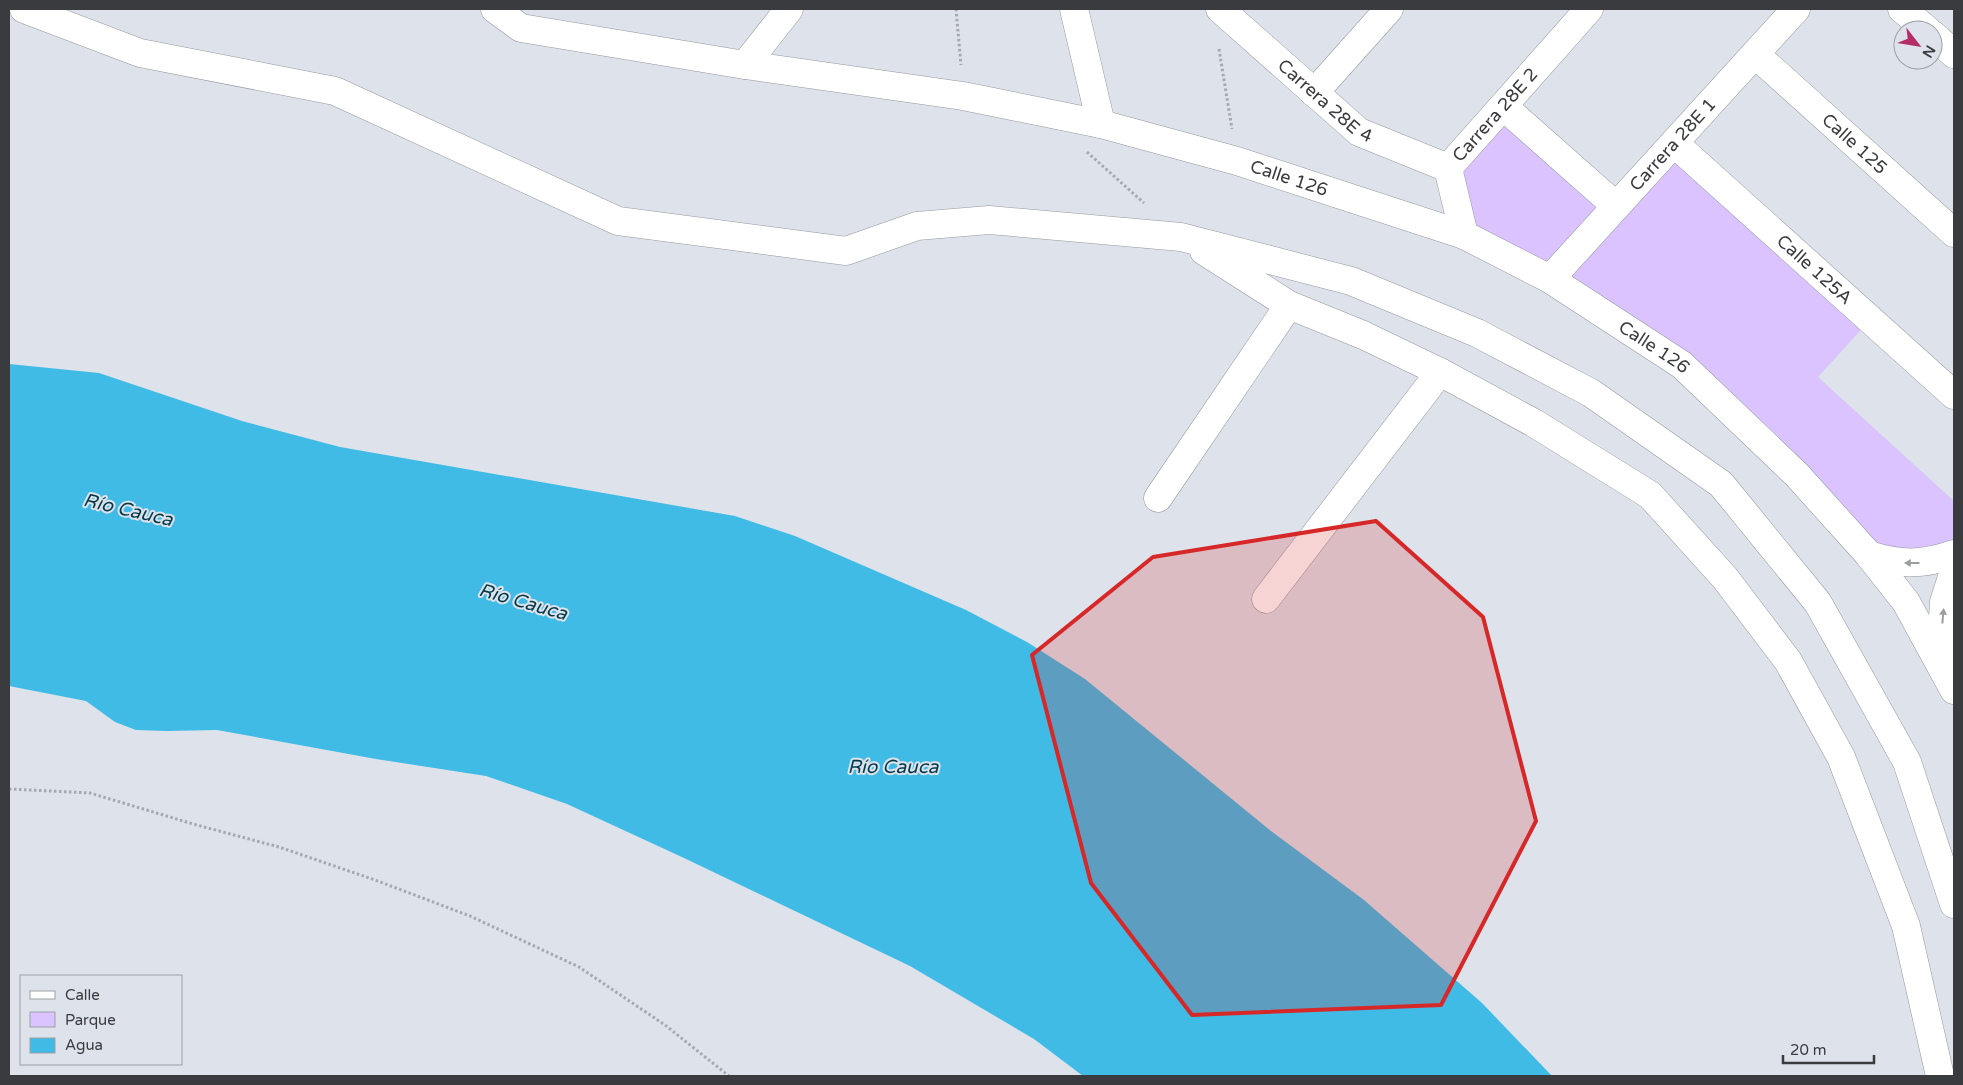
<svg xmlns="http://www.w3.org/2000/svg" width="1963" height="1085" font-family="'Varela Round',sans-serif">
	<style>
		.green { fill: #dac3fe }
		.water { fill: #3fbbe6 }
		.lines { fill: none; stroke-linecap: round; stroke-linejoin: round }
		.minor-casing { stroke: #94989f; stroke-width: 29 }
		.path { stroke: #a5a8ae; stroke-width: 3; stroke-dasharray: 2.5 2.5; stroke-linecap: butt }
		.minor { stroke: #fff; stroke-width: 28 }
		.oneway { fill: #9c9d9e }
		.marked { fill: #d62828; fill-opacity: 0.2; stroke: #d62828; stroke-width: 4; stroke-linejoin: round }
		.labels { text-anchor: middle; dominant-baseline: central; stroke-width: 4; stroke-linejoin: round; paint-order: stroke }
		.street-label { font-size: 18px; fill: #393b3e; stroke: #dee2ea }
		.water-label { font-size: 19px; font-style: italic; fill: #023a4c; stroke: #dee2ea }
	</style>
	<rect width="100%" height="100%" fill="#dee2ea"/>
	<path class="green" d="M1503,106L1616,205L1674,143L1871,319L1818,377L1954,501V554L1893,562L1682,365L1464,235L1448,168Z"/>
	<path class="water" d="M9,364L99,373L242,421L340,447L735,516L795,536L966,610L1027,642L1085,679L1271,831L1364,900L1482,1003L1552,1076H1083L1034,1039L910,966L684,858L567,804L486,776L376,759L217,730L167,731L136,730L115,722L86,701L9,686Z"/>
	<g class="lines">
		<g class="minor-casing">
			<g id="minor">
				<path d="M24,9L140,53L335,91L618,221L846,251L917,226L989,220L1181,237L1351,281L1477,333L1591,393L1721,484L1818,603L1907,762L1954,904"/>
				<path id="s1" d="M495,9L521,28L745,65L963,96L1101,124L1237,161L1464,235L1550,279L1682,365L1797,475L1869,555L1906,602L1954,690"/>
				<path d="M1074,9L1101,124"/>
				<path id="s2" d="M1220,9L1359,132L1448,168"/>
				<path d="M1902,9L1927,30"/>
				<path d="M1933,35L1954,54"/>
				<path id="s3" d="M1755,54L1954,233"/>
				<path d="M745,65L789,9"/>
				<path d="M1314,93L1389,9"/>
				<path d="M1503,106L1616,206"/>
				<path id="s4" d="M1674,143L1954,395"/>
				<path id="s5" d="M1448,168L1589,9"/>
				<path d="M1448,168L1464,235"/>
				<path d="M1204,251L1289,305L1363,335L1440,372L1534,423L1650,495L1725,578L1788,661L1841,757L1906,926L1940,1076"/>
				<path id="s6" d="M1550,279L1796,9"/>
				<path d="M1158,498L1289,305"/>
				<path d="M1869,555C1901,565 1923,565 1954,554"/>
				<path d="M1266,599L1440,372"/>
				<path d="M1940,662L1944,602L1954,571"/>
			</g>
		</g>
		<path class="path" d="M956,9L961,65
			M1219,49L1232,129
			M1087,152L1144,203
			M9,789L90,793L193,824L279,847L375,880L470,916L579,967L665,1025L729,1076"/>
		<use href="#minor" class="minor"/>
	</g>
	<defs><path id="oneway-solid" d="M-6-.8H1V-3.2L6.5 0L1 3.2V.8H-6Z" transform="scale(1.25)"/></defs>
	<g class="oneway">
		<use href="#oneway-solid" transform="translate(1912 563) rotate(-180)"/>
		<use href="#oneway-solid" transform="translate(1943 616) rotate(-85)"/>
	</g>
	<path class="marked" d="M1376,521L1483,617L1536,821L1441,1005L1192,1015L1091,883L1032,655L1153,557Z"/>
	<g class="labels">
		<g class="street-label">
			<text stroke="none"><textPath href="#s2" startOffset="140">Carrera 28E 4</textPath></text>
			<text stroke="none"><textPath href="#s5" startOffset="71">Carrera 28E 2</textPath></text>
			<text stroke="none"><textPath href="#s3" startOffset="134">Calle 125</textPath></text>
			<text stroke="none"><textPath href="#s6" startOffset="182">Carrera 28E 1</textPath></text>
			<text stroke="none"><textPath href="#s1" startOffset="816">Calle 126</textPath></text>
			<text stroke="none"><textPath href="#s4" startOffset="189">Calle 125A</textPath></text>
			<text stroke="none"><textPath href="#s1" startOffset="1221">Calle 126</textPath></text>
		</g>
		<g class="water-label">
			<text transform="translate(128 510) rotate(13)">Río Cauca</text>
			<text transform="translate(523 602) rotate(16)">Río Cauca</text>
			<text x="893" y="767">Río Cauca</text>
		</g>
	</g>
	<rect width="1963" height="1085" fill="none" stroke="#393b3e" stroke-width="20"/>
	<rect x="20" y="975" width="162" height="90" fill="#dee2ea" stroke="#9c9fa5"/>
	<rect x="30" y="991" width="25" height="8" fill="#ffffff" stroke="#9c9fa5"/>
	<text x="65" y="1000" font-size="15" fill="#393b3e">Calle</text>
	<rect x="30" y="1012" width="25" height="15" fill="#dac3fe" stroke="#9c9fa5"/>
	<text x="65" y="1025" font-size="15" fill="#393b3e">Parque</text>
	<rect x="30" y="1038" width="25" height="15" fill="#3fbbe6" stroke="#9c9fa5"/>
	<text x="65" y="1050" font-size="15" fill="#393b3e">Agua</text>
	<g transform="translate(1918 45) rotate(121)"><circle r="24" fill="#dee2ea" stroke="#9c9fa5"/>
	<path d="M0-4L9 19L0 12L-9 19Z" fill="#b52c68"/>
	<text y="-8" font-size="14" font-weight="bold" text-anchor="middle" fill="#393b3e">N</text>
	</g>
	<path d="M1783 1055v8h91v-8" fill="none" stroke="#393b3e" stroke-width="2.5"/>
	<text x="1790" y="1055" font-size="15" fill="#393b3e" stroke="#dee2ea" stroke-width="4" paint-order="stroke">20 m</text>
</svg>
